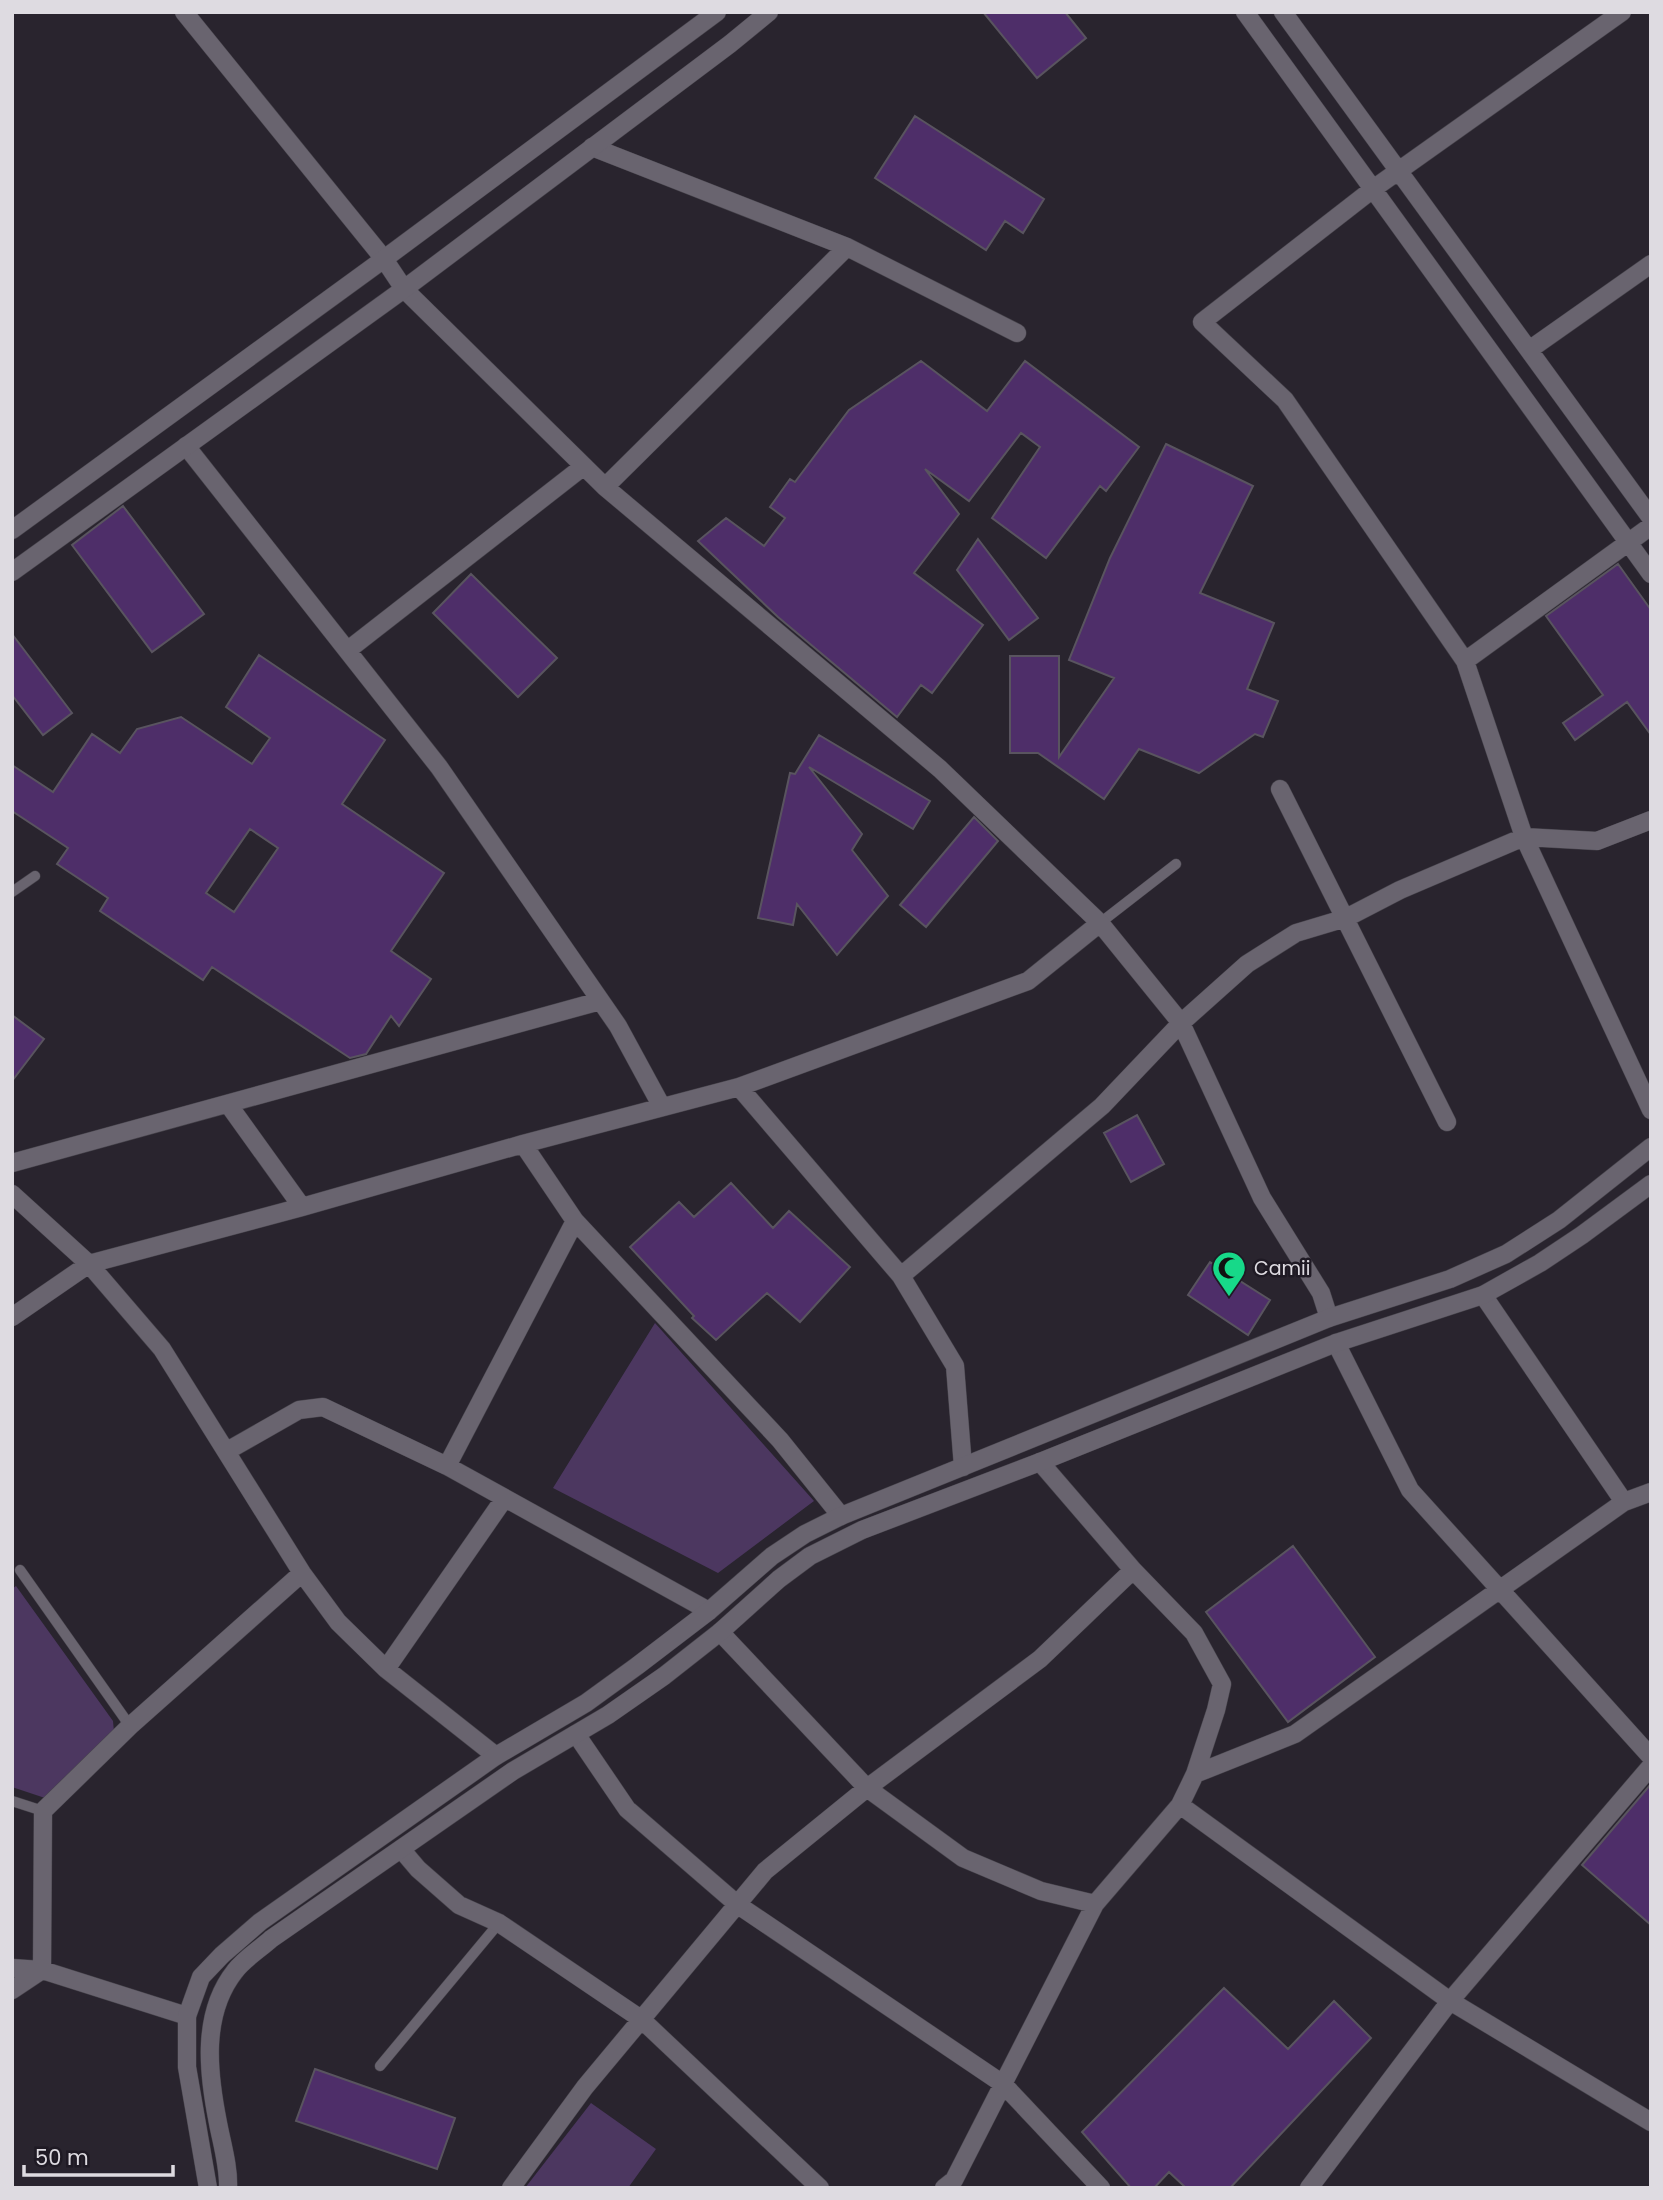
<svg xmlns="http://www.w3.org/2000/svg" width="1663" height="2200" font-family="Poppins,sans-serif">
	<style>
		.green { fill: #4c3760 }
		.building { fill: #4e2e69; stroke: #59545f; stroke-width: 2; fill-rule: evenodd }
		.lines { fill: none; stroke-linecap: round; stroke-linejoin: round }
		.service-casing { stroke: #46434b; stroke-width: 11 }
		.minor-casing { stroke: #46434b; stroke-width: 19 }
		.tertiary-casing { stroke: #46434b; stroke-width: 19 }
		.service { stroke: #69646f; stroke-width: 10 }
		.minor { stroke: #69646f; stroke-width: 18 }
		.tertiary { stroke: #69646f; stroke-width: 18 }
		.labels { text-anchor: middle; dominant-baseline: central; stroke-width: 5; stroke-linejoin: round; paint-order: stroke }
		.poi-label { font-size: 19px; fill: #dedbe1; stroke: #1f1a24; text-anchor: start }
	</style>
	<rect width="100%" height="100%" fill="#29242e"/>
	<path class="green" d="M655,1323L814,1501L718,1573L553,1488Z
		M16,1586L113,1721L114,1732L45,1798L12,1787V1589Z
		M591,2103L656,2149L628,2188H525Z"/>
	<path class="building" d="M983,12H1065L1086,38L1037,78Z
		M915,116L1044,199L1023,233L1005,221L986,250L875,178Z
		M921,361L987,411L1025,361L1139,447L1106,491L1100,486L1046,558L992,518L1040,447L1021,433L969,501L925,469L959,514L914,573L983,625L932,693L921,685L897,717L778,617L698,541L726,518L764,546L785,518L770,507L790,479L795,482L849,410Z
		M1166,444L1253,486L1200,593L1274,623L1247,689L1278,701L1263,737L1255,734L1199,773L1139,749L1104,799L1038,753H1010V656H1059V757L1114,678L1069,660L1110,558Z
		M123,506L204,614L152,652L72,545Z
		M978,539L1038,618L1009,640L957,570Z
		M1618,564L1651,610V735L1627,702L1575,740L1563,723L1603,695L1546,616Z
		M471,574L557,658L518,697L433,613Z
		M12,634L72,713L43,735L12,695Z
		M259,655L385,740L342,804L444,873L391,951L431,979L399,1026L391,1016L366,1054L350,1058L212,967L203,980L100,911L108,898L57,864L68,848L12,811V765L53,792L92,734L120,753L137,729L181,717L252,764L270,738L226,707ZM250,829L278,848L234,912L206,893Z
		M819,735L930,801L913,829L809,767L862,834L852,850L888,896L837,955L797,904L793,925L758,918L790,773L795,774Z
		M974,817L998,841L926,927L900,905Z
		M12,1015L44,1039L12,1081Z
		M1137,1115L1164,1164L1131,1182L1104,1133Z
		M731,1183L773,1228L789,1211L850,1267L800,1322L767,1293L716,1340L692,1318L694,1316L630,1247L679,1202L694,1217Z
		M1210,1262L1270,1300L1248,1335L1188,1295Z
		M1293,1546L1375,1657L1288,1722L1206,1612Z
		M1651,1784V1925L1582,1865Z
		M1224,1988L1288,2049L1334,2001L1371,2038L1230,2188H1186L1169,2172L1154,2188H1131L1082,2132Z
		M315,2069L455,2118L437,2169L296,2121Z"/>
	<g class="lines">
		<g class="service-casing">
			<path id="service" d="M12,892L35,876
				M1100,923L1176,864
				M20,1570L130,1726
				M12,1801L43,1811
				M380,2066L499,1923"/>
		</g>
		<g class="minor-casing">
			<path id="minor" d="M184,12L384,259
				M1245,12L1651,574
				M1283,12L1651,518
				M1622,12L1373,189L1202,322L1285,400L1465,661L1524,837L1651,1110
				M592,147L847,247L1017,333
				M404,289L605,487L940,769L1100,923
				M1529,350L1651,264
				M186,446L439,767L618,1026L662,1107
				M605,487L847,247
				M348,650L584,466
				M1465,661L1651,526
				M1280,789L1447,1122
				M739,1087L1028,981L1100,923L1181,1023L1262,1198L1321,1293L1329,1318
				M228,1104L302,1207
				M523,1144L739,1087L901,1276
				M12,1163L600,1001
				M12,1194L89,1264L162,1349L302,1573L338,1622L386,1669L496,1756
				M1483,1295L1624,1502
				M12,1317L89,1264L302,1207L523,1144L575,1221L780,1440L841,1516
				M1336,1343L1410,1490L1651,1757
				M227,1451L299,1410L323,1407L447,1466L709,1611
				M1040,1462L1133,1570L1194,1633L1222,1684L1216,1710L1195,1774
				M447,1466L575,1221
				M963,1467L955,1366L901,1276L1102,1106L1181,1023L1247,964L1296,933L1346,918L1400,890L1524,837L1597,841L1651,820
				M720,1632L867,1788L963,1858L1041,1891L1095,1904L1180,1805L1195,1774L1295,1734L1624,1502L1651,1492
				M386,1669L504,1499
				M576,1734L627,1809L738,1905L1003,2084L1101,2188
				M1180,1805L1450,2001L1651,2122
				M401,1849L418,1869L459,1905L499,1923L641,2019L820,2188
				M12,1968L42,1970L187,2016
				M12,1990L42,1970L43,1811L130,1726L302,1573
				M511,2188L585,2087L765,1871L867,1788L1040,1659L1133,1570
				M944,2188L954,2180L1095,1904
				M1309,2188L1450,2001L1651,1766"/>
		</g>
		<g class="tertiary-casing">
			<path id="tertiary" d="M384,259L404,289
				M12,530L384,259L717,12
				M12,572L404,289L730,44L769,12
				M208,2188L187,2067V2016L201,1977L222,1955L260,1922L496,1756L586,1703L637,1666L709,1611L772,1556L805,1534L841,1516L1329,1318L1450,1279L1506,1254L1559,1220L1651,1147
				M228,2188C229,2167 222,2144 218,2123C208,2073 201,2014 235,1971C244,1959 260,1949 271,1939L513,1771L608,1715L664,1676L720,1632L779,1579L810,1556L862,1530L1040,1462L1336,1343L1483,1295L1540,1263L1582,1235L1651,1184"/>
		</g>
		<use href="#service" class="service"/>
		<use href="#minor" class="minor"/>
		<use href="#tertiary" class="tertiary"/>
	</g>
	<defs>
		<g id="mosque-pin" transform="scale(1.75)"><path d="M0 17L-7.5 6A9.5 9.5 0 1 1 7.5 6Z" fill="#17d989" stroke="#1f1a24"/><path d="M3.5-4.9A6 6 0 1 0 3.5 4.9A5 5 0 1 1 3.5-4.9Z" fill="#111"/></g>
	</defs>
	<g fill-rule="evenodd">
		<use href="#mosque-pin" x="1229" y="1268"/>
	</g>
	<g class="labels">
		<g class="poi-label">
			<text x="1254" y="1268">Camii</text>
		</g>
	</g>
	<rect width="1663" height="2200" fill="none" stroke="#dedbe1" stroke-width="28"/>
	<path d="M24 2165v10h149v-10" fill="none" stroke="#dedbe1" stroke-width="3.5"/>
	<text x="35" y="2165" font-size="21" fill="#dedbe1" stroke="#1f1a24" stroke-width="5" paint-order="stroke">50 m</text>
</svg>
